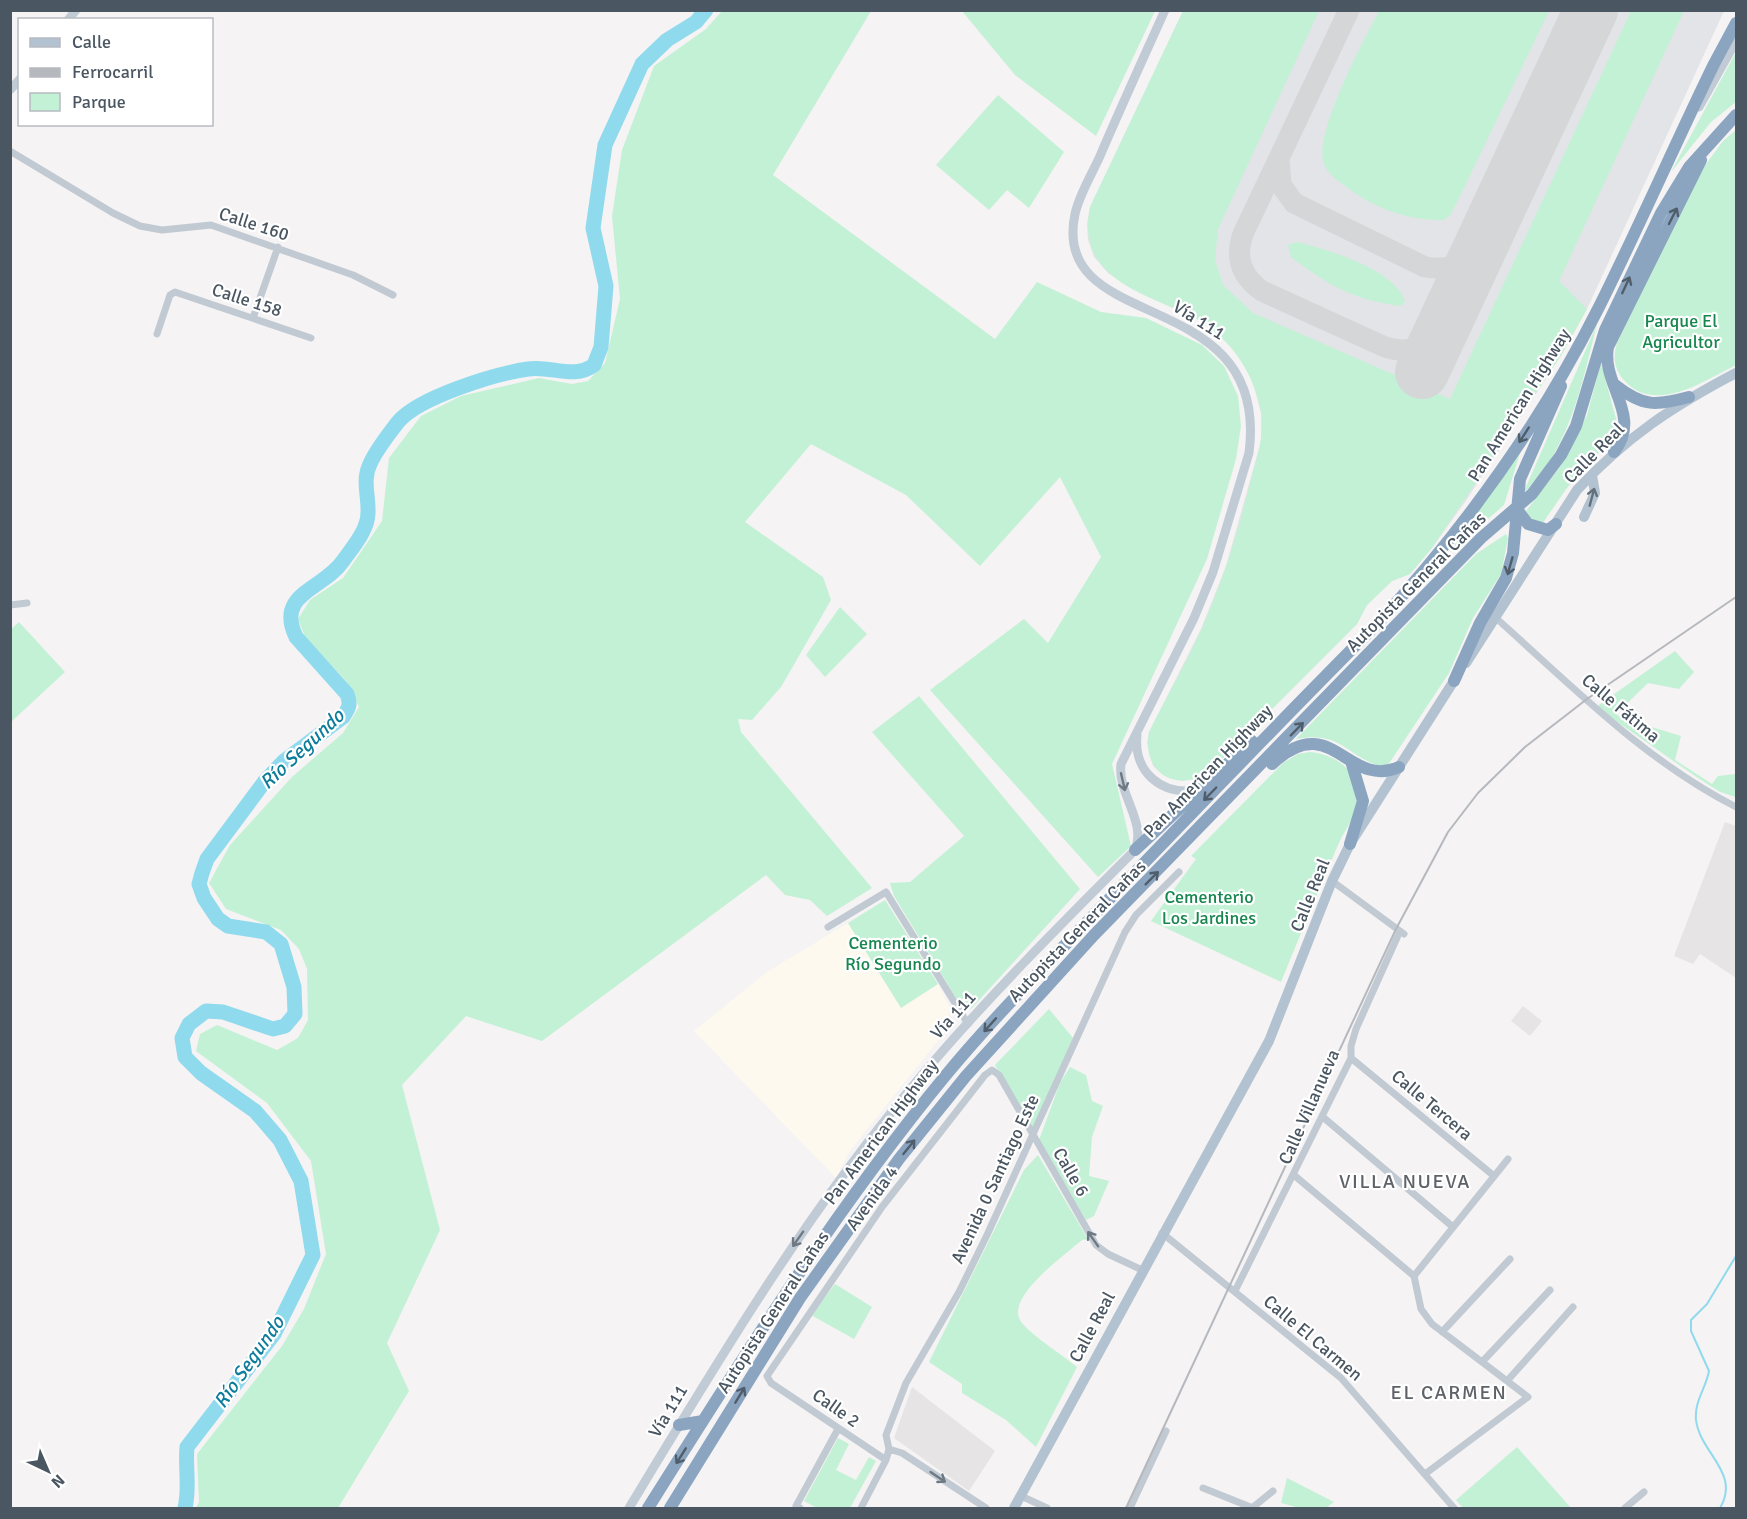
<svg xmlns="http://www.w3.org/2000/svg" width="1747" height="1519" font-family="Signika,sans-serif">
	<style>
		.commercial { fill: #fdf9ef }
		.education { fill: #e6e4e5 }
		.airport { fill: #e2e4e7 }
		.green { fill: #c3f1d5 }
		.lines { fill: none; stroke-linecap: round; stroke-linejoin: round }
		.stream { stroke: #90daee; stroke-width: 2 }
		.river { stroke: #90daee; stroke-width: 15 }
		.taxiway { stroke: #d5d6d8; stroke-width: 21 }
		.runway { stroke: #d5d6d8; stroke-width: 54 }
		.street { stroke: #c1cad2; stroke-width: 7 }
		.secondary { stroke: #c1cbd6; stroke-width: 9 }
		.primary { stroke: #b3c2d1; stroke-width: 10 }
		.highway { stroke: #8ba5c1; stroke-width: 12 }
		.rail { stroke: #b5b8bd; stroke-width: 2 }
		.oneway { stroke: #505e6b }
		.oneway2 { stroke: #64717d }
		.oneway3 { stroke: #6e7984 }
		.oneway4 { stroke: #6e7983 }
		.labels { text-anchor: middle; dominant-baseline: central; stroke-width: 4.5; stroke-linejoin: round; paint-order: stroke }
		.street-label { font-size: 18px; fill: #4a5661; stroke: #fff }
		.park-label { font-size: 18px; fill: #17864f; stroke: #fff }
		.water-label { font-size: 20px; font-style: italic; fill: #0c7c9b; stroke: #fff }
		.neighbourhood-label { font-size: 20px; letter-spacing: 1.5px; fill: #5f6368; stroke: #fff }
	</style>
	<rect width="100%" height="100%" fill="#f5f3f3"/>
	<path class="commercial" d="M848,923L901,1007L938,984L950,1008L944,1033L849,1152L836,1178L694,1031L767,972Z"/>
	<path class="education" d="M1725,822L1736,826V978L1700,954L1693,964L1674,956Z
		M1523,1006L1542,1021L1530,1036L1511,1021Z
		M912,1387L995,1451L969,1491L894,1438Z"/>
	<path class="airport" d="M1183,11H1724L1587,309L1562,354L1465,502L1432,548L1410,574L1392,581L1367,605L1357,624L1210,771L1200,778L1182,781L1163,775L1153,766L1147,743L1149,732L1201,629L1226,566L1261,441V413L1252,379L1235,350L1212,329L1199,320L1109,274L1094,257L1088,240L1087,224L1090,207Z"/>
	<path class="green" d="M722,11H871L773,175L995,339L1037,282L1101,312L1146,318L1202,345L1224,366L1238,396L1241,426L1236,459L1207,559L1112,764L1131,846L1098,877L930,690L1024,619L1048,643L1101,557L1060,477L980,566L906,495L811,444L745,522L823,577L831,600L781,687L752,720L738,719L741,732L872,888L827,916L810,900L785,895L766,875L542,1041L466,1016L402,1085L440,1230L387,1343L409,1391L338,1508H196L199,1502L197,1454L282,1346L304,1309L326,1254L311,1161L267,1103L196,1051L200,1034L217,1025L277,1050L298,1038L308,1020L307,969L299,949L281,930L226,909L209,883L230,845L292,777L343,733L359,707L346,681L305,637L298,619L310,600L343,578L382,521L389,458L421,416L461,396L539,378L572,384L588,381L605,363L620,299L612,216L622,150L654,66L706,29Z
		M962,11H1155L1096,136L1015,75Z
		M1183,11H1319L1218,229L1215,259L1223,285L1253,313L1450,399L1631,11H1684L1559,281L1587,309L1562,354L1432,548L1410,574L1392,581L1367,605L1357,624L1210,771C1177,794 1141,773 1149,732C1166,698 1185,665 1201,630C1222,584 1238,533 1250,483C1256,460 1265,436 1261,412C1254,373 1232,341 1199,320C1147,293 1075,281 1090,207Z
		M1379,11H1549L1462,192L1451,214L1444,220C1414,221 1382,211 1358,195C1347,187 1329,177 1324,164C1313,134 1364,40 1379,11Z
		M1736,52V102L1711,122L1671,172Z
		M998,95L1064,152L1029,208L1007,190L989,210L936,165Z
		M1736,130V365C1702,382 1653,416 1622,378C1614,367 1613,356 1617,343L1698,175L1723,141Z
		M1297,242C1326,249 1397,270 1405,302L1400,306C1351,299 1330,286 1291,257L1288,245Z
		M1597,324C1586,367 1577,413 1555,452C1546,468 1533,482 1522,496Z
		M1601,363L1619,430L1567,488L1542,524L1530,519L1526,511L1560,467L1587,415Z
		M1524,440L1504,505L1450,552Z
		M1506,534L1508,538L1501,574L1473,618L1449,673L1388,765L1384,767C1345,757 1343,730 1296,739L1476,554Z
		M840,607L867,634L825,677L806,655Z
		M19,622L65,672L11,722V629Z
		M1675,651L1694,672L1679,689L1648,683L1616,714L1642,733L1645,725L1681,736L1675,760L1712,784L1718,776L1736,774V797L1720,792L1695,776L1596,707Z
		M919,696L1080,889L971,1009L961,1006L894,896L890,883L910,882L964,836L872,732Z
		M1310,752C1333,754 1356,768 1358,794C1359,814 1346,827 1338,845C1318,890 1300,936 1281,982L1151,921L1196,859L1191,856L1283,763L1298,754Z
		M885,900L938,984L901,1008L848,923Z
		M1049,1009L1073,1038L1034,1129H1031L995,1065Z
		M1070,1067L1086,1075L1092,1101L1103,1106L1092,1137L1089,1176L1109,1181L1094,1216L1086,1220L1039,1140L1060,1083Z
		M1038,1155L1088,1239L1082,1240C1065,1255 1002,1299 1022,1323C1034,1337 1061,1354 1077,1367L1036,1447L1006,1420L962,1393V1384L929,1362L1024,1170Z
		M835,1284L872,1307L854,1339L811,1315Z
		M838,1438L849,1444L836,1470L856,1480L869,1457L876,1461L850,1508H817L804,1501Z
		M1517,1447L1571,1508H1463L1456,1500Z
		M1287,1478L1334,1502L1326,1508H1300L1281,1503Z"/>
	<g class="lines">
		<path class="stream" d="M1720,1508C1741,1473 1700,1453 1696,1420C1694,1402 1706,1388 1709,1371L1691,1331V1320L1707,1304L1736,1256"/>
		<path class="river" d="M185,1508C190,1487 185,1468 187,1447L274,1334L313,1255L301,1181L280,1140L255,1111L201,1073L185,1057L182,1038L189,1024L206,1011L223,1012L273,1029L285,1026L295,1014L294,987L281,944L266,932L228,926L218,919L204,898L199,884L202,873L207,859L265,781L284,761L343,717C349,708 351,704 347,694L296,637C275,593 323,590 343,561C352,548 368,530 368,513C369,497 362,480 370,464C376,450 389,434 398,422C419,397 495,374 528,369C550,365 574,380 594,365L601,347L606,286L593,228L605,145L642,64L667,40L696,22L706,10"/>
		<path class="taxiway" d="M1349,10L1243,234C1235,257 1241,276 1262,291L1385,347C1406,354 1419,348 1437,337
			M1279,159L1281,185L1294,203L1425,267C1450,271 1465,265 1480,245"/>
		<path class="runway" d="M1422,372L1591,10"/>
		<path class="street" d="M10,151L113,213L140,226L162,230L211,225L353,275L393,295
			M253,318L278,247
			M157,334L170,295L175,292L311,338
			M10,605L27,603
			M1496,618C1572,686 1644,760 1736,807
			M1332,881L1404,934
			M828,927L886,892L968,1024
			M1351,1058L1494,1176
			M1324,1118L1453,1227
			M1295,1176L1414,1276
			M1162,1233L1341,1378L1454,1508
			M1414,1276L1421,1309L1432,1324L1528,1397L1425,1474
			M1414,1276L1508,1159
			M1235,1291L1351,1058V1046L1356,1029L1400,931
			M1442,1332L1510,1259
			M1482,1362L1550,1290
			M1507,1381L1573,1307
			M889,1449L902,1453L986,1508
			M886,1460L771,1383L767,1376L882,1207L985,1075L992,1070L999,1075L1096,1245L1108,1254L1142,1270
			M1203,1488L1253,1508
			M1021,1496L1047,1508
			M800,1508L796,1506L838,1429
			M861,1508L886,1460L889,1449L886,1435L906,1383L959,1292L987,1235L1125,932L1136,915L1179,872
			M1130,1508L1166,1431
			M1252,1508L1273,1491
			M1625,1508L1644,1492"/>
		<path class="secondary" d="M68,20L76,10
			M10,90L20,79
			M1699,107L1736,41
			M1137,735C1133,772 1162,796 1197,790
			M629,1508C718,1361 806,1213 917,1081C985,1000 1060,925 1135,850C1147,822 1117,793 1121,764L1194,618L1213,572L1249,453C1271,282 1049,337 1075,214C1079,195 1092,174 1100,156C1121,107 1143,59 1165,10"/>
		<path class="primary" d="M1584,517L1595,493L1592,475
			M1466,663L1577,490C1626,437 1673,406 1736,373
			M1014,1508L1269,1041L1332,881L1350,844L1457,676"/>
		<path class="highway" d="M1615,385C1643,407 1656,406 1689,397
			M1614,452C1643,415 1601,385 1608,347L1701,160
			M1516,508L1528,524L1548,530L1556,524
			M1454,681L1480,623L1506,578L1513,553L1520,479L1561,386
			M1272,764C1332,708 1347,790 1399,767
			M1350,844L1363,801L1351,761
			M1135,850L1252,741
			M679,1425L703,1421
			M648,1508C741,1360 834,1211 946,1075C999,1011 1058,953 1115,893C1202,803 1289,712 1377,624C1464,529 1541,423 1599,307C1639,227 1675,144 1714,64L1736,23
			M670,1508L800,1298L899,1159L966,1076L1094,935L1481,538L1532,494L1561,455L1576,426L1605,330L1661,213L1689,167L1736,115"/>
		<path class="rail" d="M1126,1508L1396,929L1448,832L1478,793L1525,747L1587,699L1736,597"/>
	</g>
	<defs><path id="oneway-shaft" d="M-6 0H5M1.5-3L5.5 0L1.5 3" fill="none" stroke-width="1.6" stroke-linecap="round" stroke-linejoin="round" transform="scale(1.5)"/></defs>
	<g class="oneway">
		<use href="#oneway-shaft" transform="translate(1673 216) rotate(-63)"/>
		<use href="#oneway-shaft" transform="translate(1626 285) rotate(-65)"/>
		<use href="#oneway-shaft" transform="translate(1524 435) rotate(123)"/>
		<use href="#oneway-shaft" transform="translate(1510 566) rotate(106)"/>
		<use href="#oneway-shaft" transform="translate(1297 729) rotate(-46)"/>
		<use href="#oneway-shaft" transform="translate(1210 794) rotate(134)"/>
		<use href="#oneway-shaft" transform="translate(1152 878) rotate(-45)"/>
		<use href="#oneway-shaft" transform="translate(990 1025) rotate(132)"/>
		<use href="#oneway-shaft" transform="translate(909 1147) rotate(-51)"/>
		<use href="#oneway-shaft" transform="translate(740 1395) rotate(-59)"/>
		<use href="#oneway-shaft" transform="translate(681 1456) rotate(122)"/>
	</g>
	<use class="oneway2" href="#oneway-shaft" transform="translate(1592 497) rotate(-75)"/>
	<g class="oneway3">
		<use href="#oneway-shaft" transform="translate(1123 782) rotate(77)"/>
		<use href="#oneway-shaft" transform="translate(798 1239) rotate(125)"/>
	</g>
	<g class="oneway4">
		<use href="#oneway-shaft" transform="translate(1093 1239) rotate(-125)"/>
		<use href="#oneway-shaft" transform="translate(938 1477) rotate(34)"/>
	</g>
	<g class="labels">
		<g class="street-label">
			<text transform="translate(254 224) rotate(18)">Calle 160</text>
			<text transform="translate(247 300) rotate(18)">Calle 158</text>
			<text transform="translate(1199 320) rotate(32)">Vía 111</text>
			<text transform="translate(1519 405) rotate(-58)">Pan American Highway</text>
			<text transform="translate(1594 453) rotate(-45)">Calle Real</text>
			<text transform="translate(1416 582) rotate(-45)">Autopista General Cañas</text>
			<text transform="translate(1621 708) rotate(40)">Calle Fátima</text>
			<text transform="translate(1208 771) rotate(-46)">Pan American Highway</text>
			<text transform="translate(1310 895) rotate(-68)">Calle Real</text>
			<text transform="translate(1077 931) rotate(-46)">Autopista General Cañas</text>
			<text transform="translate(953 1015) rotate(-48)">Vía 111</text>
			<text transform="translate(1432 1105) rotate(40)">Calle Tercera</text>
			<text transform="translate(1309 1107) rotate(-66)">Calle Villanueva</text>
			<text transform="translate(881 1132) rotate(-53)">Pan American Highway</text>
			<text transform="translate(1071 1172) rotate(60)">Calle 6</text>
			<text transform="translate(995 1179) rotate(-65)">Avenida 0 Santiago Este</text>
			<text transform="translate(872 1198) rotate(-54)">Avenida 4</text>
			<text transform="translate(773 1312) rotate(-57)">Autopista General Cañas</text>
			<text transform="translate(1092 1327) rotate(-62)">Calle Real</text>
			<text transform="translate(1313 1338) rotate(40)">Calle El Carmen</text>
			<text transform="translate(836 1408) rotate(35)">Calle 2</text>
			<text transform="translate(668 1411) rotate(-59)">Vía 111</text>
		</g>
		<g class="park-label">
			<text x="1681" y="321">Parque El<tspan x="1681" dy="21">Agricultor</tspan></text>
			<text x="1209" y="897">Cementerio<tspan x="1209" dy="21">Los Jardines</tspan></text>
			<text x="893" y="943">Cementerio<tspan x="893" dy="21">Río Segundo</tspan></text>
		</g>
		<g class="water-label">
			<text transform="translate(302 749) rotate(-43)">Río Segundo</text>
			<text transform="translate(249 1362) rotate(-55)">Río Segundo</text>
		</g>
		<g class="neighbourhood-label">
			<text x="1405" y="1181">VILLA NUEVA</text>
			<text x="1449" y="1392">EL CARMEN</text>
		</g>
	</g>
	<rect width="1747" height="1519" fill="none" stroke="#4a5661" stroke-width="24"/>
	<rect x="18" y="18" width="195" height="108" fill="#ffffff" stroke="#b7bbc0" stroke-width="1.5"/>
	<rect x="30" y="38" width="30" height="9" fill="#b3c2d1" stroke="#b7bbc0" stroke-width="1.5"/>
	<text x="72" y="48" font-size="18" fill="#4a5661">Calle</text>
	<rect x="30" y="68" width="30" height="9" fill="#b5b8bd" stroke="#b7bbc0" stroke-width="1.5"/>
	<text x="72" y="78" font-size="18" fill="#4a5661">Ferrocarril</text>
	<rect x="30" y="93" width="30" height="18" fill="#c3f1d5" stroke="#b7bbc0" stroke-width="1.5"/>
	<text x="72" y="108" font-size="18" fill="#4a5661">Parque</text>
	<g transform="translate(48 1471) rotate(136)" stroke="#ffffff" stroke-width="4.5" paint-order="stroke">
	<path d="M0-4.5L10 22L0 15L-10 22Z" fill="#4a5661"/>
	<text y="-9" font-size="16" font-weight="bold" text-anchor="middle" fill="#4a5661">N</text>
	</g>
</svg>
